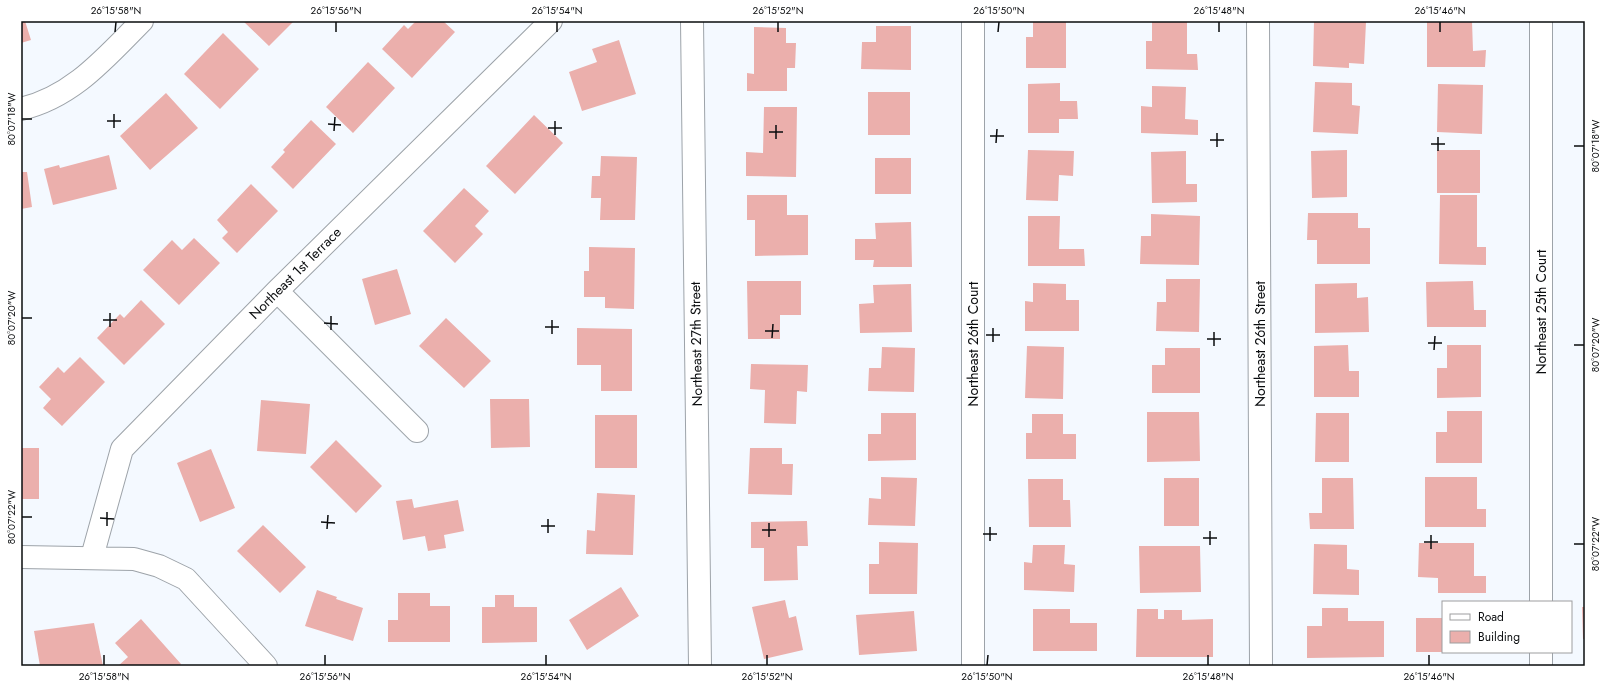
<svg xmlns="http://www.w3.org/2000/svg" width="1606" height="687" font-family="Jost,sans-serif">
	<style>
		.building { fill: #ebafac }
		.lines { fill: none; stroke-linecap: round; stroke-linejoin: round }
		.minor-casing { stroke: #9da3a9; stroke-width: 24 }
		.minor { stroke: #fff; stroke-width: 22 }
		.ticks { fill: none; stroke: #0a0c0e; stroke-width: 1.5 }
		.labels { text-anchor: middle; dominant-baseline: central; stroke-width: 3.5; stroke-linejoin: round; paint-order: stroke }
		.street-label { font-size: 14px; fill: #0a0c0e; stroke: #fff }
		.neatline { fill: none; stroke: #0a0c0e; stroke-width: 1.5 }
		.ticks-label { font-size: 10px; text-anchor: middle; fill: #0a0c0e }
	</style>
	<rect width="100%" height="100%" fill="#f4f9ff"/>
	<path class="building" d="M21,21H25L31,40L21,43Z
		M243,21H294L269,46Z
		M416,21H443L455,32L412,78L382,49L404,25L408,29Z
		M1033,21H1066V68H1026V37H1033Z
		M1152,21H1187V54H1197L1198,70L1146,69V41H1152Z
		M1314,21L1366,22L1364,64L1349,63V68L1313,66Z
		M1427,21H1472L1473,51L1486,50L1485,67H1427Z
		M876,26H911V70L861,69L862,42H876Z
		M754,27L786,28V43H796L795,68H787V91H747V73L754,74Z
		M223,33L259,69L220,109L184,74Z
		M619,40L636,94L582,111L569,72L597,62L592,49Z
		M368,62L395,88L353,133L326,107Z
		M1315,82L1352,83V105L1360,106L1358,134L1313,132Z
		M1060,83V101H1077L1078,119H1059V133H1028V84Z
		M1438,84L1483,85L1482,134L1437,132Z
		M1152,86L1186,87L1185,119L1198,120V135L1141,133V106L1152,107Z
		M868,92H910V135H868Z
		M166,93L198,128L150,170L120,136Z
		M764,107H797L796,177L746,176V152L763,153Z
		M534,115L563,143L515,194L486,166Z
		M311,120L336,144L293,189L271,167L285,152L283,150Z
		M1028,150L1074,151L1073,176L1059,175L1058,201L1026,200Z
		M1347,150V197L1312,198L1311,151Z
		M1437,150H1480V193H1437Z
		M1186,151V184H1197V202L1152,203L1151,152Z
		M109,155L117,189L53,205L44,169L59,165L60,168Z
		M601,156L637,157L635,220H600L601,198H591L592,176H600Z
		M875,158H911V194H875Z
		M21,172H27L32,207L21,209Z
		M251,184L278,211L237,253L222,238L228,232L217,220Z
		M464,188L489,211L475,226L483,234L455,263L423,231Z
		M747,195H787V215H808V255L755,256V220H747Z
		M1440,195H1477V247H1486V265L1439,264Z
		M1308,213H1358V228H1370V264H1317V240H1307Z
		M1151,214L1200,216L1199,265L1140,264L1141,236H1151Z
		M1028,216H1060L1059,249H1084L1085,266H1028Z
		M911,222L912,267H873L874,260H855V239H876L875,223Z
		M194,238L220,263L179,305L143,270L172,240L182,250Z
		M589,247L635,248L634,309L605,308V297H584V271H589Z
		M397,269L411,314L375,325L362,279Z
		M1166,279H1200L1199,332L1156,331L1157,302H1166Z
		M747,281H801V315H780V339H748Z
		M1473,281L1474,310H1486V327H1427L1426,282Z
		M1033,283L1066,284V300H1079V331H1025V301L1033,302Z
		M1357,283V298L1368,297L1369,332L1315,333V284Z
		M911,284L912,332L860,333L859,304L874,303L873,285Z
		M141,300L165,324L124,365L97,338L120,314L124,318Z
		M446,318L491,361L464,388L419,346Z
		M577,328L632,329V391H601V365H577Z
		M1348,345L1349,371H1359V397H1314V346Z
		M1447,345H1481V397L1437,398V368H1447Z
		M1027,346L1064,347L1063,399L1025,398Z
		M882,347L915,348L914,392L868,391L869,368H881Z
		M1165,348H1200V393H1152V365H1165Z
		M80,357L105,382L62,426L43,408L51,399L39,387L58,367L64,373Z
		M751,364L808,365L807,392L797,391L796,424L764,423L765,390L750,389Z
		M490,399H529L530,447L491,448Z
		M261,400L310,404L306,454L257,451Z
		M1447,411H1482V463H1436V432H1447Z
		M1147,412H1199L1200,461L1147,462Z
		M881,413H916V460L868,461V434H881Z
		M1316,413H1349V462H1315Z
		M1032,414H1063V434H1076V459H1026V433H1032Z
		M595,415H637V468H595Z
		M336,440L382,486L356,513L310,467Z
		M21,448H39V499H21Z
		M750,448H782V464H793L792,495L748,494Z
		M211,449L235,508L200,522L177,463Z
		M881,477L917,478L915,526L868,525L869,498L881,499Z
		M1425,477H1477V509H1486V527H1425Z
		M1164,478H1199V526H1164Z
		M1322,478H1353L1354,529H1310L1309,513H1322Z
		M1028,479H1063V500H1070L1071,527H1029Z
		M597,493L635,495L633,555L586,554L587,530L595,531Z
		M412,499L414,508L458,500L464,531L444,535L446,548L428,551L425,536L403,540L396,501Z
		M807,521L808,546H797L798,580L764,581V548H751V522Z
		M263,525L306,567L280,593L237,551Z
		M879,542L918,543L917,594H869V564H879Z
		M1419,543H1474V576H1486V593H1438V578L1418,577Z
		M1314,544L1347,545V569L1359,570V595L1313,594Z
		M1033,545H1065L1064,564L1075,565L1074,592L1024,590V562L1032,563Z
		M1139,546H1200L1201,592L1140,593Z
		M621,587L639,616L587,650L569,620Z
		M317,590L337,597L336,599L363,608L353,641L305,626Z
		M398,593H430V606H450V642H388V620H398Z
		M495,595H514V607H537V642L482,643V607H495Z
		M785,600L789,618L796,616L803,650L764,659L752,607Z
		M1582,607H1585V639H1583Z
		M1322,608H1348V621H1384V657L1307,658V626H1322Z
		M1033,609H1070V623H1097V651H1033Z
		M1137,609H1158V619H1164V610H1182V620L1213,619V657H1136Z
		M914,611L917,651L859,655L856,615Z
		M1416,618H1443V652H1416Z
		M141,619L181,664L179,666H118L128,657L115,643Z
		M94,623L103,666H40L34,631Z"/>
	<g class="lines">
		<g class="minor-casing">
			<path id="minor" d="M692,21L700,666
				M1258,21L1261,666
				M1541,21V602
				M21,109C73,97 106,57 142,21
				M277,291L417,431
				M21,557L134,559L159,566L186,579L266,666
				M92,557L122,449L277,291L551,21
				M1541,652V666
				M973,666V21"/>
		</g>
		<use href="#minor" class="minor"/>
	</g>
	<path class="ticks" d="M115,32L116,22M336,32V22M557,32V22M778,32V22M998,32L999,22M1219,32V22M1440,32V22M22,119H32M107,121H121M328,124L341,125M114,128V114M548,128H562M334,131L335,117M769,132H783M555,135V121M990,136H1004M776,139V125M1210,140H1224M996,143L997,129M1431,144H1445M1574,146H1584M1217,147V133M1438,151V137M22,318H32M103,320H117M324,323L338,324M110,327V313M545,327H559M331,330V316M765,331H779M552,334V320M986,335H1000M772,338L773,324M1207,339H1221M993,342V328M1428,343H1442M1574,345H1584M1214,346V332M1434,350L1435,336M22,517H32M100,518L114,519M321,522L335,523M107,526V512M541,526H555M327,529L328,515M762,530H776M548,533V519M983,534H997M769,537V523M1203,538H1217M990,541V527M1424,542H1438M1574,544H1584M1210,545V531M1431,549V535M104,665V655M325,665V655M546,665V655M767,665V655M987,665L988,655M1208,665V655M1429,665V655"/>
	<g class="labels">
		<g class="street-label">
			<text transform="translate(295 273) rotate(-45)">Northeast 1st Terrace</text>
			<text transform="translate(1541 312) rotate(-90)">Northeast 25th Court</text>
			<text transform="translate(696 344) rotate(-91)">Northeast 27th Street</text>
			<text transform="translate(973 344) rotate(-90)">Northeast 26th Court</text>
			<text transform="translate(1260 344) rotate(-90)">Northeast 26th Street</text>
		</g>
	</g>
	<rect width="1606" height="687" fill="none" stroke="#ffffff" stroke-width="44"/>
	<rect x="1442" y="601" width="130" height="52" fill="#ffffff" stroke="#9d9e9f"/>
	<rect x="1450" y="614" width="20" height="6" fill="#ffffff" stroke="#9d9e9f"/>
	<text x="1478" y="621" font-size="12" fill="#0a0c0e">Road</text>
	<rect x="1450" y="631" width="20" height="12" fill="#ebafac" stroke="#9d9e9f"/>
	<text x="1478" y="641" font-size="12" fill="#0a0c0e">Building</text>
	<rect x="22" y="22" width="1562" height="643" class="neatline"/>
	<g class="ticks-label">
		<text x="116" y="14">26°15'58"N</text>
		<text x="336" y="14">26°15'56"N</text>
		<text x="557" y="14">26°15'54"N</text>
		<text x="778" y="14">26°15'52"N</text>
		<text x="999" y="14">26°15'50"N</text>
		<text x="1219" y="14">26°15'48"N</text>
		<text x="1440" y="14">26°15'46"N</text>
		<text transform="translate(11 119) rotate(-90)" y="4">80°07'18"W</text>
		<text transform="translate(1595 146) rotate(-90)" y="4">80°07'18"W</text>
		<text transform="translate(11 318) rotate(-90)" y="4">80°07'20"W</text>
		<text transform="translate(1595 345) rotate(-90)" y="4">80°07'20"W</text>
		<text transform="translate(11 517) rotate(-90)" y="4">80°07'22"W</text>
		<text transform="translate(1595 544) rotate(-90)" y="4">80°07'22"W</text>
		<text x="104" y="680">26°15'58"N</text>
		<text x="325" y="680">26°15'56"N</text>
		<text x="546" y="680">26°15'54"N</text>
		<text x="767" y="680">26°15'52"N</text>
		<text x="987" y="680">26°15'50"N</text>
		<text x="1208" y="680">26°15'48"N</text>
		<text x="1429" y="680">26°15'46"N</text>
	</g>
</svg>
